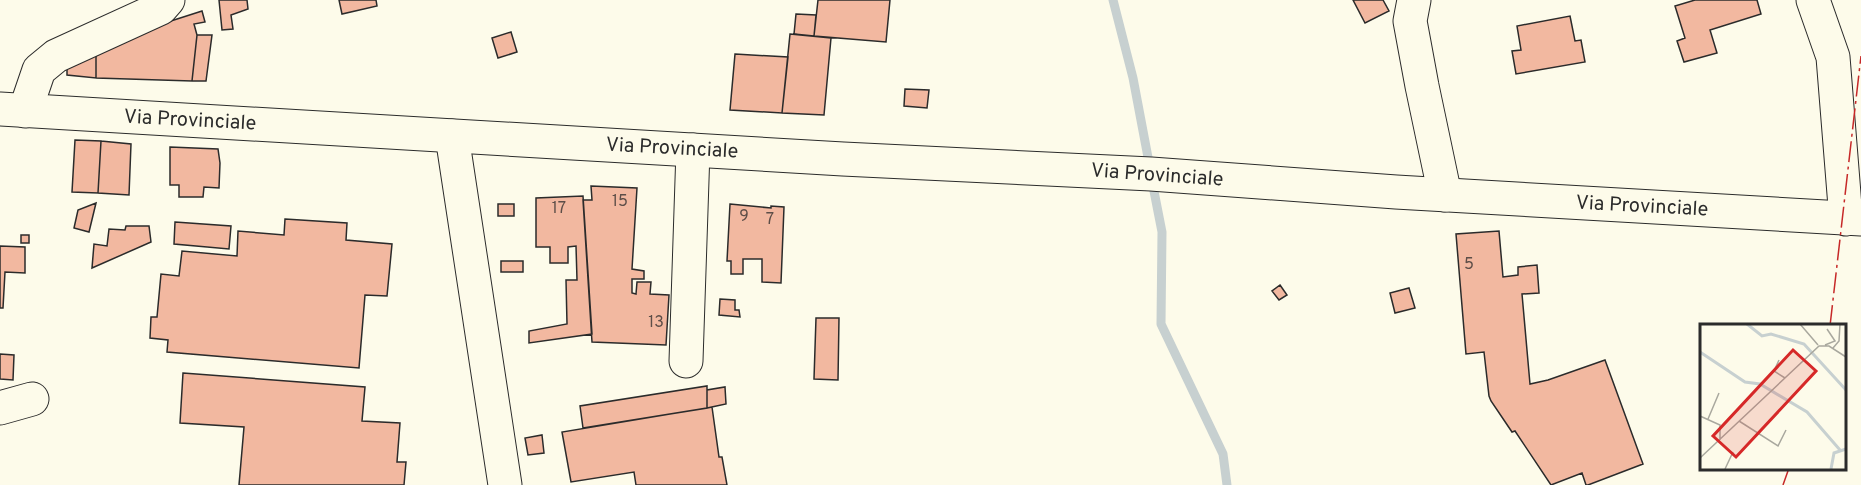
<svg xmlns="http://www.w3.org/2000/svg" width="1861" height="485" font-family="Overpass,sans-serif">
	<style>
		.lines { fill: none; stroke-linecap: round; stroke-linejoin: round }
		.stream { stroke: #c7d0d0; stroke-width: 9 }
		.building { fill: #f2b8a0; stroke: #2b2b2b; stroke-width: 1.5 }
		.minor-casing { stroke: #2b2b2b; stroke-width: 35 }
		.major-casing { stroke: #2b2b2b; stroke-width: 35 }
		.minor { stroke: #fdfbea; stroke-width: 33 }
		.major { stroke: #fdfbea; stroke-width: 33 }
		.power { stroke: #c62828; stroke-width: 1.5; stroke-dasharray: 21 4.5 3 4.5; stroke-linecap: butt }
		.labels { text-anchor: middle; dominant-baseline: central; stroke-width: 4.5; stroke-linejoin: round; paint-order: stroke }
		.number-label { font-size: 16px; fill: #5d4e48 }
		.street-label { font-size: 20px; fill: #2b2b2b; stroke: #fdfbea }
		.inset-river { fill: none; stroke: #c7d0d0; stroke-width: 3 }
		.inset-road { fill: none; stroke: #a9a89e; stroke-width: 1.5 }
		.view { fill: #d62828; fill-opacity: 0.15; stroke: #d62828; stroke-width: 3 }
		.inset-edge { fill: none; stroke: #2b2b2b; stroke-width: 3 }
	</style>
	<rect width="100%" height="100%" fill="#fdfbea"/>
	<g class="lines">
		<path class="stream" d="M1113,0L1133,78L1150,168
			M1152,181L1162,232L1161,324L1223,454L1227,485"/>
	</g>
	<path class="building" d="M219,0H247L248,9L231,15L233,29L222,30Z
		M339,0H376L377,6L342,14Z
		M818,0H890L886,42L814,36Z
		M1353,0H1383L1389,11L1365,23Z
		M1695,0H1757L1761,14L1710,30L1717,53L1684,62L1677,41L1685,38L1675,6Z
		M202,11L205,22L194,24L197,35L192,81L96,78V45Z
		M796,14L816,15L814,36L794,34Z
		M1570,16L1575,41L1581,40L1585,62L1516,74L1512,51L1521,50L1517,26Z
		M511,32L517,52L498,58L492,38Z
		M790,34L831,38L824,115L782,113Z
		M197,35H212L206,81H192Z
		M96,45V78L67,75V56Z
		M735,54L788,57L782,113L730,110Z
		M905,89L929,90L927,108L904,106Z
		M75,140L101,141L98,193L72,192Z
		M101,141L131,144L129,195L98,193Z
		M170,147L218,149L220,163L219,188L204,187L203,197H179V185H170Z
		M591,186L637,188L632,269L644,271V279H632V293L636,294L637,282H651L650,294L669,295L666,345L592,342L583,200H592Z
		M583,196L592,334L529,343V331L567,324L566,280H577L576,246L568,247V263H550V247H536V198Z
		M96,203L89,232L74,228L78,210Z
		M498,204H514V216H498Z
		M730,204L771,208V206L784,207L781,283L762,282V259H743V274H731V261H727Z
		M285,219L347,223L346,240L392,244L387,296L365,295L359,368L167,352L168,340L150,338L151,317H157L161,274L179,276L182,251L237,256L238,231L284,235Z
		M175,222L231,226L229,249L174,244Z
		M126,226H149L151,242L92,268L94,244L107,246L109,229L125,230Z
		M1499,231L1503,277L1518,275V267L1537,265L1539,293L1522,294L1530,384L1548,380L1605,360L1643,464L1588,485H1586L1582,473L1551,485L1515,431L1512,432L1491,401L1489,396L1484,352L1466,354L1456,234Z
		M21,235H29V243H21Z
		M0,246L25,247V273L5,272L3,308H0Z
		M501,261H523V272H501Z
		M1280,285L1287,295L1279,300L1272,291Z
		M1409,288L1415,308L1395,313L1390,293Z
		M720,299L735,300V310H739L740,317L719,315Z
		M816,318H839L838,380L814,379Z
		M0,354L14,355L13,380L0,379Z
		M183,373L365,387L362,421L400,423L397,462H406L404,485H239L244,427L180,423Z
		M707,386V408L583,428L580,406Z
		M725,387L726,404L707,408V390Z
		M712,407L719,457H722L727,485H636L634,472L571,482L562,432Z
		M542,435L544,453L528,455L525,438Z"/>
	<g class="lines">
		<g class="minor-casing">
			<path id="minor" d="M1414,0L1410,21L1422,86L1445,195
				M1813,0L1833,57L1846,219
				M25,111L39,70L56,56L161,8L168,0
				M452,136L505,485
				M686,361L693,150
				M0,408L32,399"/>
		</g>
		<g class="major-casing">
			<path id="major" d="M0,109L843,159L1151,174L1396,192L1861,219"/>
		</g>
		<use href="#minor" class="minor"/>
		<use href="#major" class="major"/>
		<path class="power" d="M1830,326L1861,56
			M1783,485L1789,468"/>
	</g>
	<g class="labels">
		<g class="number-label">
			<text x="620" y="202">15</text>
			<text x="559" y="209">17</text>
			<text x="744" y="217">9</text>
			<text x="770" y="220">7</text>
			<text x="1469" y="265">5</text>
			<text x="656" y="323">13</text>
		</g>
		<g class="street-label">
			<text transform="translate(190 121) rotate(3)">Via Provinciale</text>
			<text transform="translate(672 149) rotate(3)">Via Provinciale</text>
			<text transform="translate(1157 176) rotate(4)">Via Provinciale</text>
			<text transform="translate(1642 207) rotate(3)">Via Provinciale</text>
		</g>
	</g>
	<g transform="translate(1700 324)">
		<rect width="146" height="146" fill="#fdfbea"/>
		<path class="inset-river" d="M47,0L62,12L71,10L104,20L146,66M0,28L45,58L60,60L107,88L140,126M131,145L134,129L146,125"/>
		<path class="inset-road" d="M100,0L118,21M125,21L135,17L127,5M133,24L139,17L140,0M79,36L74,47L85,54M0,92L20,101V116M8,95L19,69M39,97L78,122L86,106M0,134L119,22H129L146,33M25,145L33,128"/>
		<path class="view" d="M93,26L116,47L36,133L13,112Z"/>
		<rect width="146" height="146" class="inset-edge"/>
	</g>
</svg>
